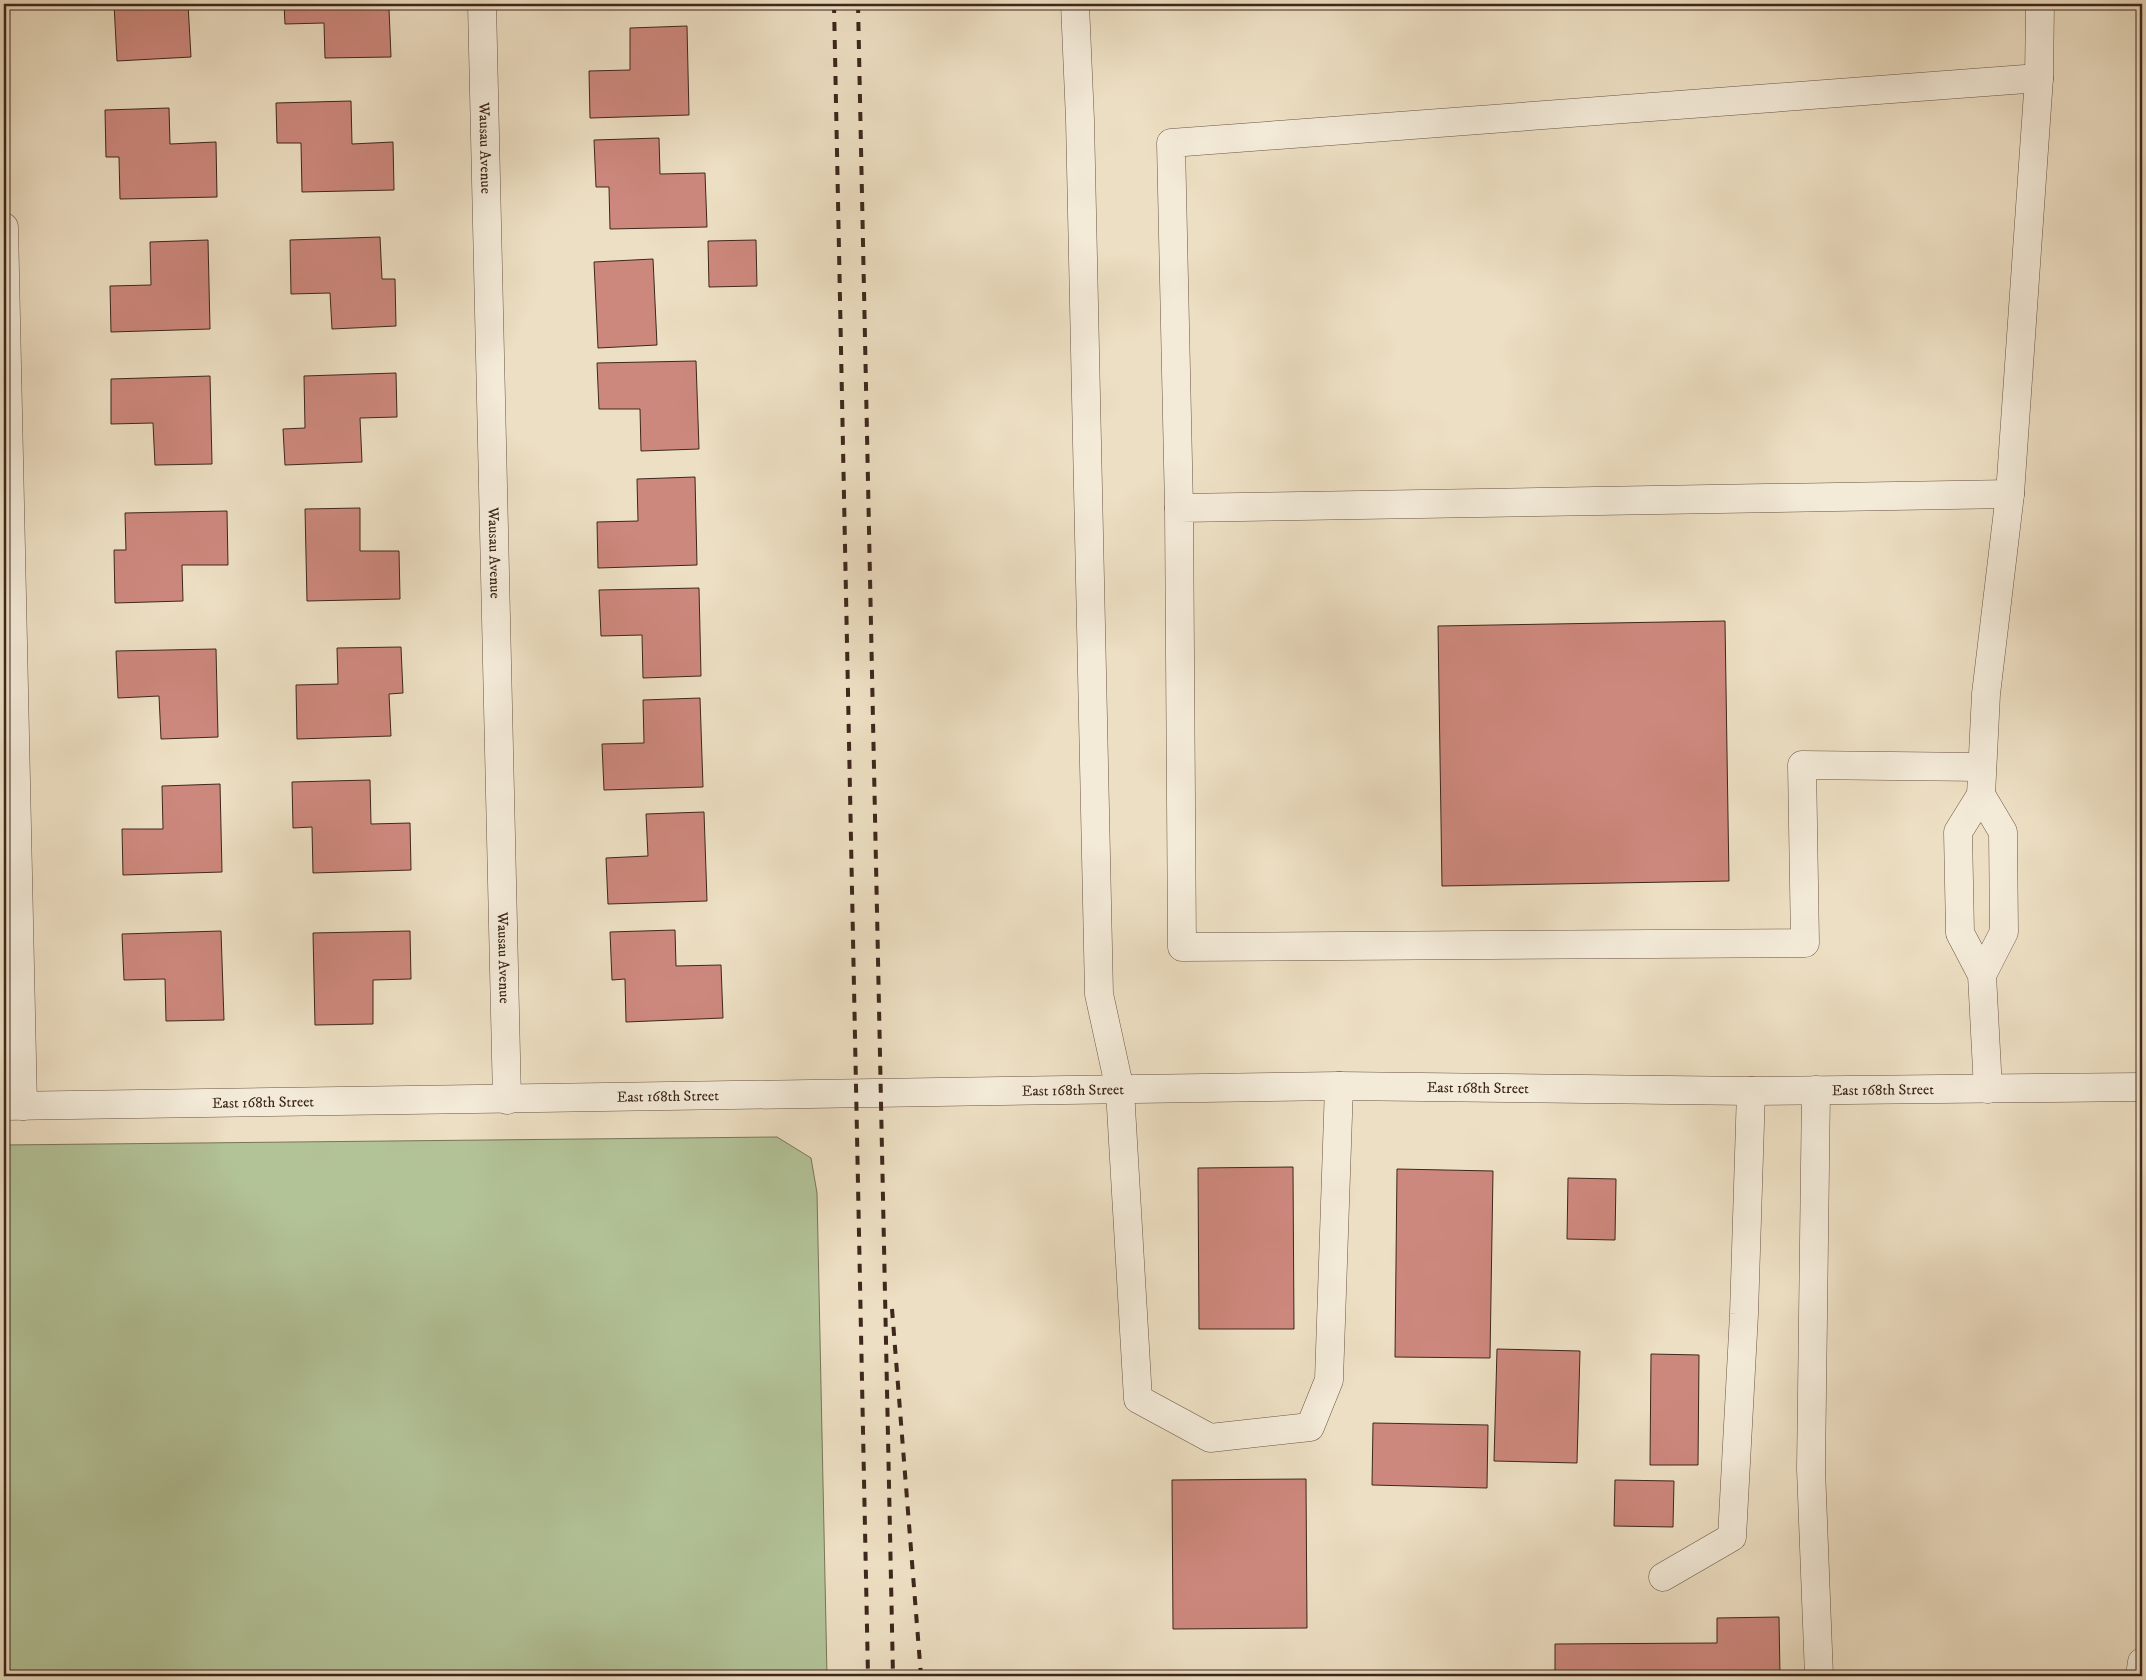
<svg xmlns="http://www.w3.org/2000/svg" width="2146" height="1680" font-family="'IM FELL DW Pica',serif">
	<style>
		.green { fill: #b3c398; stroke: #78755a }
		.building { fill: #cd887d; stroke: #3e271c }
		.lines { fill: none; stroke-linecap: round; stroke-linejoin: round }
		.minor-casing { stroke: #6a5546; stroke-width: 29 }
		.minor { stroke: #f3ead8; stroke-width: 28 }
		.rail { stroke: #3e271c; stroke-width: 4; stroke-dasharray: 9 9; stroke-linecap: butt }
		.labels { text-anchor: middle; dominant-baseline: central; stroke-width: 5; stroke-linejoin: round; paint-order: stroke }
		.street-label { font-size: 15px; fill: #3e271c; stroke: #f3ead8 }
	</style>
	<rect width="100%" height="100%" fill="#eddfc3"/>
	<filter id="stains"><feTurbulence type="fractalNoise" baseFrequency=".004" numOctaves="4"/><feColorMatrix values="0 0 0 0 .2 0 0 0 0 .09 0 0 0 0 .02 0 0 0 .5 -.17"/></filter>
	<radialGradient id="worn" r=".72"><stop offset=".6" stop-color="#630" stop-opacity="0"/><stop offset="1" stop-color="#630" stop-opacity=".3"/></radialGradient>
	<path class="green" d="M777,1137L811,1158L817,1193L827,1676H4V1145Z"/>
	<path class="building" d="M114,4H188L191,57L117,61Z
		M284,4H376V9H389L391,57L325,58L324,23L285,24Z
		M630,4H687V7L630,8Z
		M687,26L689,115L590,118L589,71L630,70V28Z
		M351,101L352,144L393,142L394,190L302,192L301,143H277L276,103Z
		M169,108L170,144L216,142L217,197L120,199L119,157H106L105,110Z
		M659,138L660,174L705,173L707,227L610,229L609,187H596L594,140Z
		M380,237L382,279H395L396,326L332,329L330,293L291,294L290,240Z
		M208,240L210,329L111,332L110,286L151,285L150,242Z
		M756,240L757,286L709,287L708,241Z
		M653,259L657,345L598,348L594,262Z
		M696,361L699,449L641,451L640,409H599L597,363Z
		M396,373L397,417L360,418L362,462L285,465L283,429L305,428L304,376Z
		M210,376L212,464L155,465L153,423L111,424V379Z
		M695,477L697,565L598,568L597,522L638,521L637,479Z
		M360,508V551H399L400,599L307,601L305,509Z
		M227,511L228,565H182L183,601L115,603L114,550H126L125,513Z
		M699,588L701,676L643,678L642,635L601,636L599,590Z
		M1725,621L1729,881L1442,886L1438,626Z
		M401,647L403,693L389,694L391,736L297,739L296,685L338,684L337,648Z
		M216,649L218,737L161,739L159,696L118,698L116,651Z
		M700,698L703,787L604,790L602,744L644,743L643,700Z
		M370,780L371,824L410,823L411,870L313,873L312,827L293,828L292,782Z
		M220,784L222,872L123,875L122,829H163L162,786Z
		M704,812L707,901L608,904L606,858L648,856L646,814Z
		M675,930L676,966L721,965L723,1018L626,1022L625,979L612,980L610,932Z
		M221,931L224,1020L166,1021L165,979L124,980L122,934Z
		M410,931L411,979L373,980V1024L315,1025L313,933Z
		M1293,1167L1294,1329H1199L1198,1168Z
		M1397,1169L1493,1171L1490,1358L1395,1357Z
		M1568,1178L1616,1179L1615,1240L1567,1239Z
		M1497,1349L1580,1351L1577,1463L1494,1461Z
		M1651,1354L1699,1355L1698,1465H1650Z
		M1373,1423L1488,1425L1487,1488L1372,1485Z
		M1306,1479L1307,1628L1173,1629L1172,1480Z
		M1615,1480L1674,1481L1673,1527L1614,1526Z
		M1779,1617L1780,1676H1555V1644L1717,1643V1618Z"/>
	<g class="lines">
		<g class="minor-casing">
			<g id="minor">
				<path id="s1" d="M482,4L507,1100"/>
				<path d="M1075,4L1080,120L1099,994L1120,1090L1138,1399L1210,1438L1310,1427L1329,1380L1339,1086"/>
				<path d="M4,227L23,1106"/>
				<path d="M1179,508L1171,143L2039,78"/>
				<path d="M1982,767L1802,765L1805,943L1182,947L1179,508L2010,494"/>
				<path d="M1981,795L1986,694L2010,494L2039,78L2040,4"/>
				<path d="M1982,975L2004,932L2003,832L1981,795L1958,832L1960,933L1982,975L1988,1089"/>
				<path d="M1816,1090L1811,1469L1819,1676"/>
				<path id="s2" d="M4,1106L1339,1086L1751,1091L2142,1087"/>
				<path d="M1663,1577L1732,1537L1744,1314L1751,1091"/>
				<path d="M2140,1676L2142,1662"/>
			</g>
		</g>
		<use href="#minor" class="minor"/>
		<path class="rail" d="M834,4L868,1676
			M858,4L893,1676
			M892,1309L921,1676"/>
	</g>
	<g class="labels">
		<g class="street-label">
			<text stroke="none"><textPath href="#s1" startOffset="144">Wausau Avenue</textPath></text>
			<text stroke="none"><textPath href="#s1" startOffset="549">Wausau Avenue</textPath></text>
			<text stroke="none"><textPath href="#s1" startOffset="954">Wausau Avenue</textPath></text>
			<text stroke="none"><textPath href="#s2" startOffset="1474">East 168th Street</textPath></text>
			<text stroke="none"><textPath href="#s2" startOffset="1069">East 168th Street</textPath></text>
			<text stroke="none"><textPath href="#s2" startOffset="1879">East 168th Street</textPath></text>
			<text stroke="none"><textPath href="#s2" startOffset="664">East 168th Street</textPath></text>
			<text stroke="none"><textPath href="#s2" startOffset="259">East 168th Street</textPath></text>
		</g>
	</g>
	<rect width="2146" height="1680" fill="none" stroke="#eddfc3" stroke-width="20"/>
	<rect x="5" y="5" width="2136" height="1670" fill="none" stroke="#3e271c" stroke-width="2.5"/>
	<rect x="10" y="10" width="2126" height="1660" fill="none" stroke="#3e271c"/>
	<rect width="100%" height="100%" filter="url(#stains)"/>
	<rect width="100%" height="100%" fill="url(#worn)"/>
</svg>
